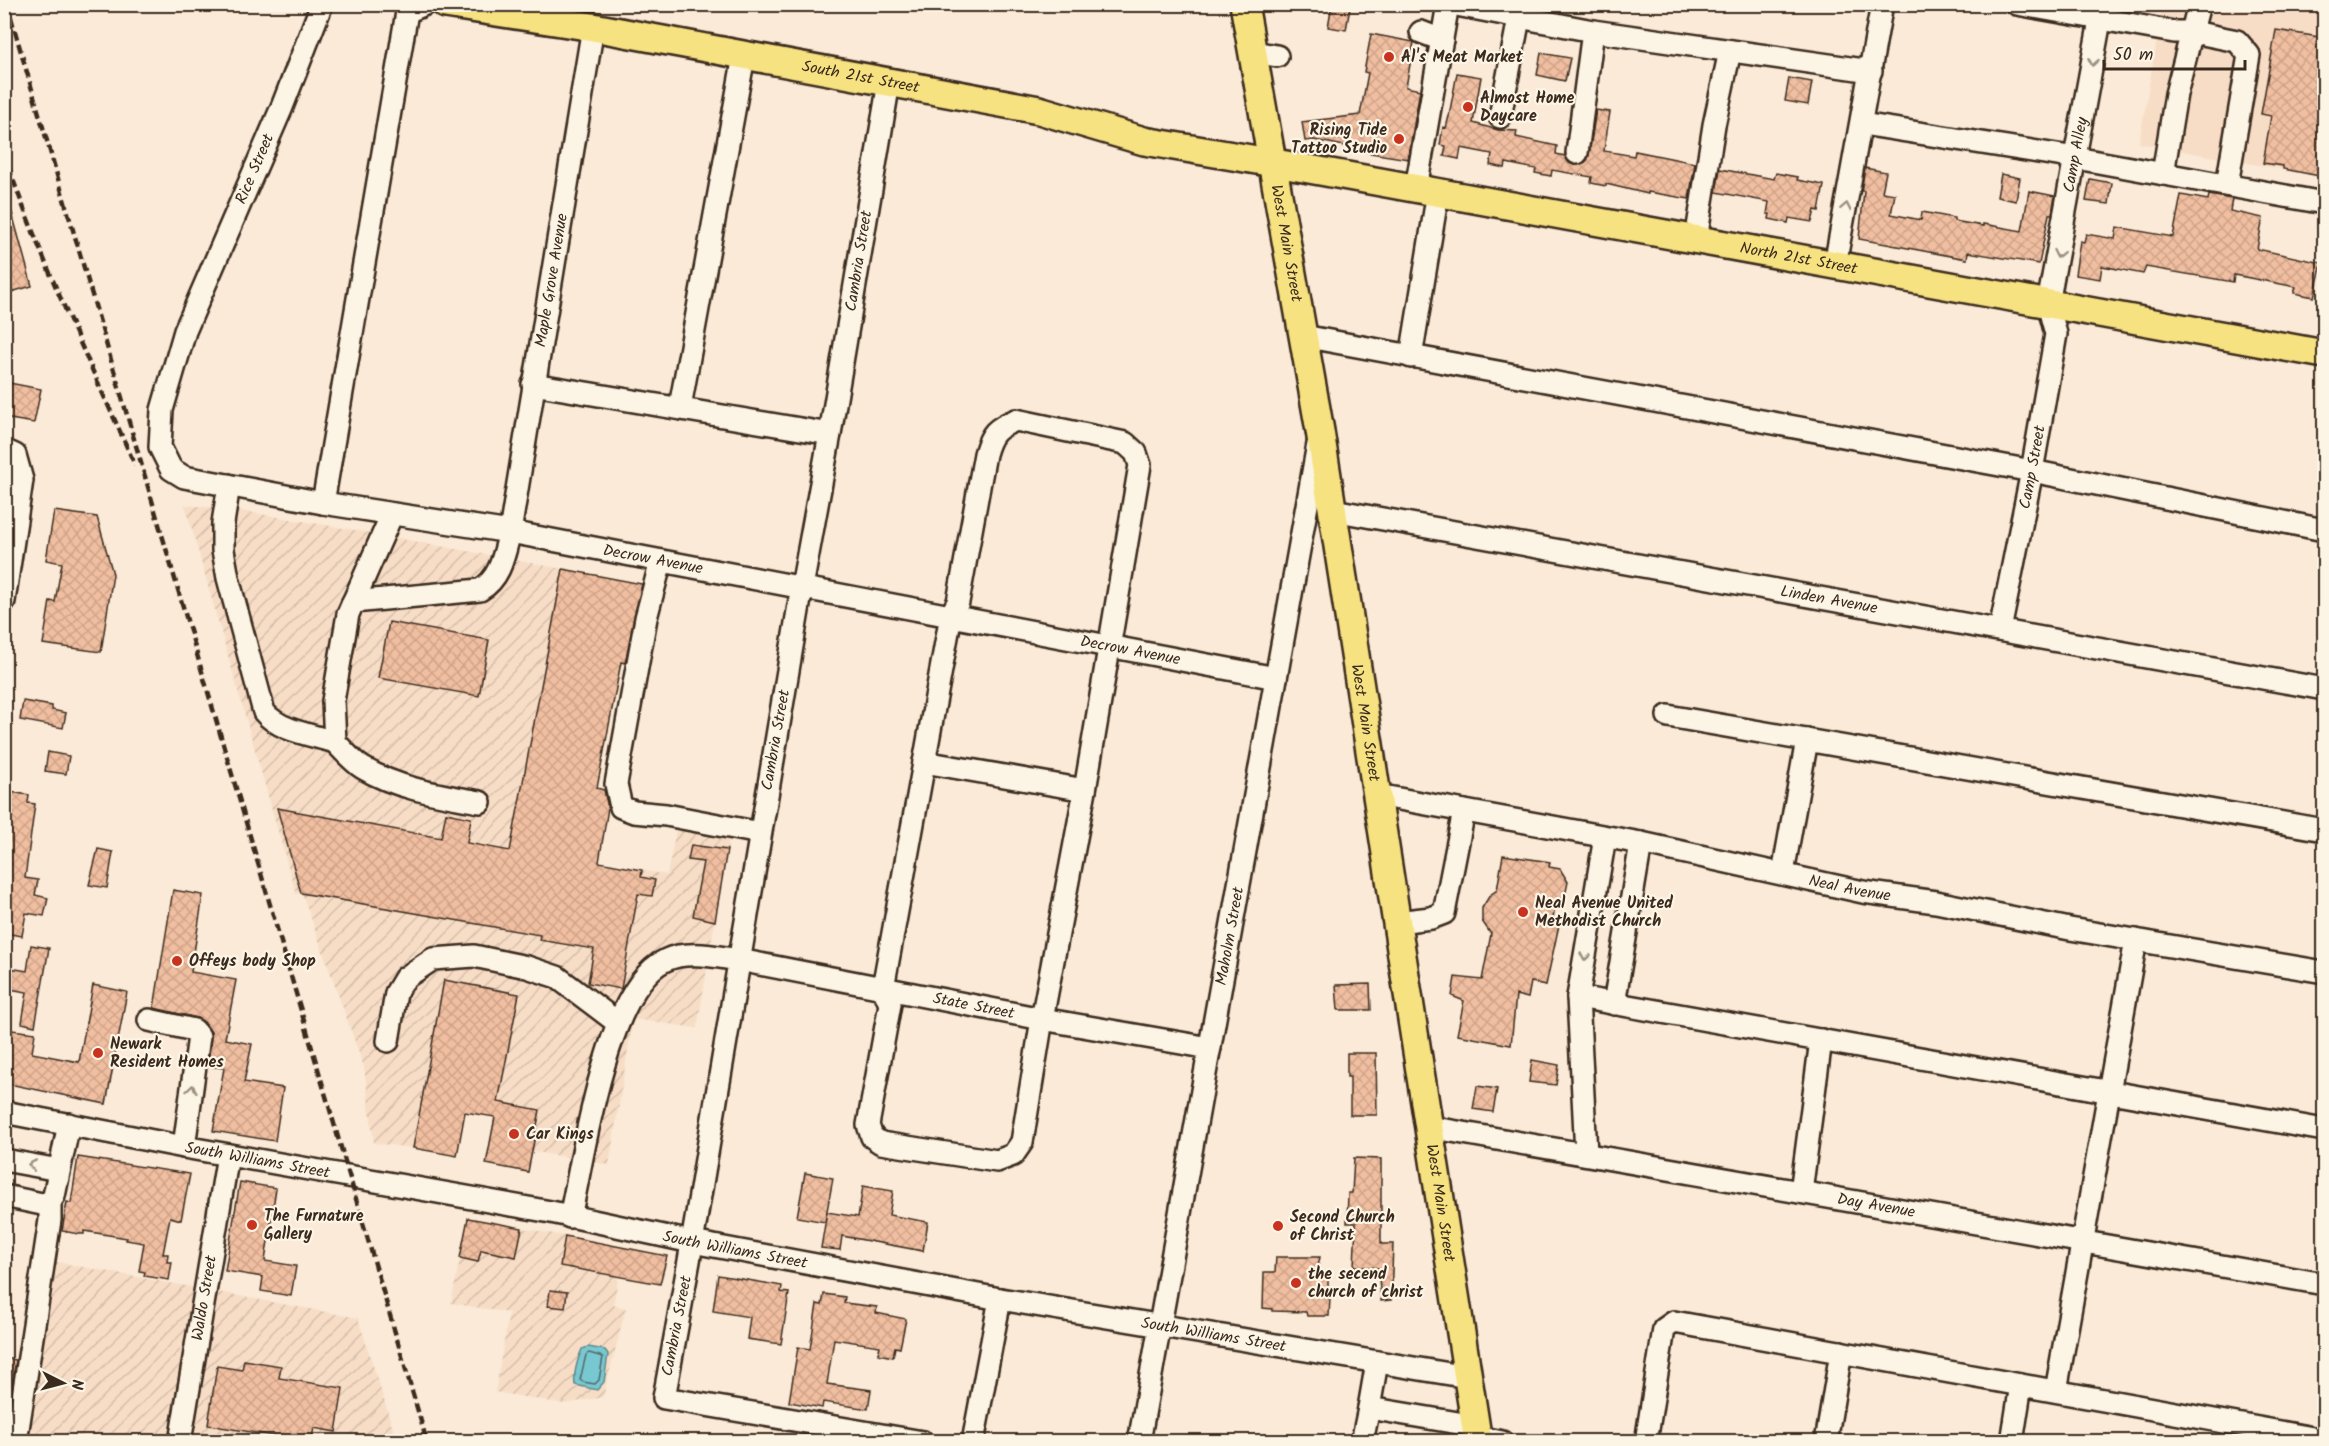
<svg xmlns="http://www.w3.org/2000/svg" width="2329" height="1446" font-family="Kalam,sans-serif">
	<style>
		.built { fill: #f7ddc6 }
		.industrial { fill: url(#industrial-furrows) }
		.water { fill: #78c8d2; stroke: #60898a; stroke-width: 1.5 }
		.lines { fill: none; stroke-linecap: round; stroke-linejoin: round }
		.shore { stroke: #536966; stroke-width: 1.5 }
		.building { fill: url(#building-cross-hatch); stroke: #3b2a1e; stroke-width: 1.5 }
		.minor-casing { stroke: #3b2a1e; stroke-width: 26 }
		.major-casing { stroke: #3b2a1e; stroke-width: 32 }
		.minor { stroke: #fcf5e5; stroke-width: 21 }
		.major { stroke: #f7e281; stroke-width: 27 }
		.rail { stroke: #3b2a1e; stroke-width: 4.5; stroke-dasharray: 9 4.5; stroke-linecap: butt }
		.oneway { stroke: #9c9082 }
		.poi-dot { fill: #c8321e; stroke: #fcf5e5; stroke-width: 2 }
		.labels { text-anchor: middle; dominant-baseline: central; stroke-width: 4.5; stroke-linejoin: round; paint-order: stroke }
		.poi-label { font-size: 16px; font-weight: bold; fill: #3b2a1e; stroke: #fcf5e5; text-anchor: start }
		.street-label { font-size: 16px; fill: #3b2a1e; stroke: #fcf5e5 }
	</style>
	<defs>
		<pattern id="industrial-furrows" width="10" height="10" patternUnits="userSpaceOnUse" patternTransform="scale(1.5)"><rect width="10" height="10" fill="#f7ddc6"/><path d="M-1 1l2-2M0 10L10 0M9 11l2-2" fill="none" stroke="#d5beaa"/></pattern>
		<pattern id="building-cross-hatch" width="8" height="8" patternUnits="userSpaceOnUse" patternTransform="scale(1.5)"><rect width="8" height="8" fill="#f0bea0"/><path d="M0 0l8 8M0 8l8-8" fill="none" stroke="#cfa389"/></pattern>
	</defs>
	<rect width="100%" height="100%" fill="#faead7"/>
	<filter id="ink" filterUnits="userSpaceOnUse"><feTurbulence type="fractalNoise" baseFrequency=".0167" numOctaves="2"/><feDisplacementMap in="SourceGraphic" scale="12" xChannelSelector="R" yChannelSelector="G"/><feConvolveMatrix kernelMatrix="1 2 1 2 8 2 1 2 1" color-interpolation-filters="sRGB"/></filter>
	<g filter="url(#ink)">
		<path class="built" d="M2163,5H2324V177L2139,143Z"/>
		<path class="industrial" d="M185,505L236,510L349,529L563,569L510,851L467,843L471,818L447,813L441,838L278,808L299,886L540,935V940L594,949L588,983L622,989L638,894L652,896L655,880L641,877L642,870L667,875L676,830L729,840L727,850L691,845L688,859L703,862L693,916L715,921L697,1028L633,1019L609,1165L532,1151L540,1110L498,1102L518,995L444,981L413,1148L374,1143L364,1067L302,893L296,894Z
			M522,1228L565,1236L619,1276L613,1305L626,1308L603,1397L564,1404L495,1392L509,1313L451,1303L460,1258L478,1262L481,1250Z
			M51,1261L358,1318L397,1441L22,1442Z"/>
		<path class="water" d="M588,1347L605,1350L608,1354L604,1382L597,1390L575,1385C573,1373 577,1361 582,1349Z"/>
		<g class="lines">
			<path class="shore" d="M589,1353L603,1357L599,1380L595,1384L583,1382L580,1380L586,1355Z"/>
		</g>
		<path class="building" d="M1332,4L1350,8L1346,30L1328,27Z
			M2276,30L2325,38V177L2283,169V166L2263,163L2271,116L2261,114Z
			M1371,34L1414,42L1406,87L1420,90L1408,159L1364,152L1365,150L1314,140L1305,141L1302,122L1360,115L1368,73L1364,72Z
			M1541,53L1570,58L1565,81L1537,75Z
			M1457,73L1481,77L1473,123L1498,130L1517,131L1516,137L1557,146L1556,154L1565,156L1569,163L1575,165L1582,164L1589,155L1596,110L1610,112L1604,151L1634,156L1635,151L1695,163L1689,199L1648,192V194L1606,184V186L1591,183L1592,177L1552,170L1551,176L1535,173L1536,169L1506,163L1505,168L1490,165L1492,154L1461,148L1459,159L1444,156L1446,146L1440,145L1443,127L1446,128L1449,116Z
			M1789,78L1812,82L1808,105L1785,101Z
			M1865,168L1886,172L1882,192L1895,194L1891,214L1921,220L1922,212L1954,218V221L1983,226V224L2022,231L2029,191L2055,196L2052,214H2049L2039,264L1968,252L1967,259L1859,239L1864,191H1861Z
			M1720,169L1774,179L1776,173L1798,177L1797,180L1824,185L1819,211L1815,210L1812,222L1789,218L1788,223L1769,219L1770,214H1767L1769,202L1716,192Z
			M2001,174L2020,178L2016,201L1997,197Z
			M2090,179L2112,183L2109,204L2086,201Z
			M2181,195L2208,200L2209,195L2232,199L2230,211L2263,218L2257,249L2322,263L2314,297L2294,293L2296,287L2234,275L2233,282L2146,267L2143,274L2102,266L2100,279L2075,275L2080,241L2084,242L2086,234L2115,239L2117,227L2173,237Z
			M9,202L32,286L4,294V203Z
			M4,382L41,389L34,423L4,418Z
			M54,511L97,517L113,574L101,652L43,644L50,601L55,602L62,563L46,560Z
			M563,569L642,584L625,663L621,662L597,788L604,790L608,808L599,862L642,870L641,877L655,880L652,896L638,894L621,989L588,983L594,949L539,940L540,935L301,893L277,808L441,838L446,813L471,818L467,843L510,851Z
			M389,622L489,640L479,696L378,678Z
			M23,701L52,706V710L66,713L63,728L20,720Z
			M48,752L69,756L66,774L45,771Z
			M4,791L29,795L28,803L35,804L25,878L38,880L35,895L48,898L44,916L26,913L22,936L4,933Z
			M691,845L727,850L715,921L693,916L703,862L688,860Z
			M98,849L113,852L107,888L89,885Z
			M1503,855L1550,862L1549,867L1560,869L1568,882L1565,896L1556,902L1552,924L1559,925L1546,985L1531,982L1528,998L1516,995L1511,1045L1457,1035L1464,1001L1452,996L1455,977L1482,980L1491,934L1482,921V908L1490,895L1497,890Z
			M173,890L203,895L191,972L236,980L225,1039L252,1044L244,1082L283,1088L275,1141L213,1131L224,1068L208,1066L211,1032L204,1022L197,1018L154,1008Z
			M31,945L49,948L35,1026L22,1023L27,992L4,988V967L27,971Z
			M444,980L519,994L498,1102L540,1110L528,1172L486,1164L495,1117L465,1112L457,1156L413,1148Z
			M1370,984L1371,1010H1338L1336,985Z
			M93,985L127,992L106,1104L4,1083V1029L35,1033L32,1053L79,1062Z
			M1347,1053H1376L1377,1115H1350V1077H1347Z
			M1532,1060L1559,1065L1556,1085L1529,1082Z
			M1477,1086L1497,1089L1493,1112L1473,1109Z
			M78,1157L190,1174L181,1220L170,1217L163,1254H168L167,1262H172L169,1280L144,1276L145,1272L139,1271L144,1243L126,1240L127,1238L84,1231V1234H79L62,1231L67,1202L71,1203Z
			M1354,1158L1381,1159V1244H1393L1391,1300L1381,1301L1378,1268L1354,1266L1356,1223H1347L1348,1193H1352Z
			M805,1173L833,1178L825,1222L797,1217Z
			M240,1182L276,1188L265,1261L296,1266L291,1296L261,1291L263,1277L225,1271Z
			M863,1186L893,1191L889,1215L928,1222L923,1251L842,1236L840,1250L821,1248L827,1212L858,1217Z
			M468,1218L522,1228L516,1257L481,1250L478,1262L460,1258Z
			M565,1236L667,1256L660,1284L560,1266Z
			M1276,1257H1320L1317,1272H1328V1298H1330L1329,1316H1307L1306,1312L1272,1311V1309L1263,1308L1264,1272H1275Z
			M718,1275L782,1286L781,1292L789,1293L781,1344L747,1339L750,1317L713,1311Z
			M550,1290L567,1292L565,1308L548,1306Z
			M824,1294L845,1297L844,1303L877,1307L876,1313L906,1319L900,1348L895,1347L893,1357L878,1354L880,1346L834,1339L827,1384L871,1390L868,1409L823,1402L822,1408L789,1402L798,1347L810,1349L817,1304L822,1305Z
			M4,1358L16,1360L7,1414H4Z
			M244,1360L281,1366L279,1378L343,1388L336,1432L314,1428L311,1442L208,1425L217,1366L242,1370Z"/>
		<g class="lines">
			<g class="minor-casing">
				<g id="minor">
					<path id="s1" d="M322,4L282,107L185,331L162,410L160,447L171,469L184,477L323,503L510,532L1276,678"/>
					<path d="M1451,4L1593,31L1871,71"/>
					<path d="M2017,4L2174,32H2193L2237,41L2249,55L2227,185"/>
					<path d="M1421,32L1442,40"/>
					<path d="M1253,52L1277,56"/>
					<path d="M889,82L830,434L802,587L689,1261L664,1398L923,1442"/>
					<path d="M1500,117L1519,18"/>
					<path d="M1862,124L2076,158L2324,203"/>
					<path d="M1577,153L1593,31"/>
					<path d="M2163,174L2176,94L2199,4"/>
					<path d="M1416,188L1448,4"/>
					<path d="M1696,240L1714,125L1730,51"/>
					<path d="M1835,265L1882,4"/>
					<path d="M1303,336L2032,471L2324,530"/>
					<path d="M1411,357L1438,192"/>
					<path d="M533,384L830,434"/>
					<path d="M680,407L744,56"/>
					<path d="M1016,420L1125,443L1136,453L1140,465L1085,790L1042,1019L1022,1142L1013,1155L997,1161L881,1143L872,1137L868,1125L890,1004L883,988L951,615L958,602L985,454C991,433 996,428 1016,420Z"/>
					<path d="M4,450L15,455L22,480L4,601"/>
					<path d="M229,485L223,523V550L228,578L264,712C279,731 313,735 335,742"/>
					<path d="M323,503L407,12L425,4"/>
					<path id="s2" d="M1333,510L2324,689"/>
					<path d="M392,514L348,614L333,701L335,742C344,751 353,762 363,768C398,789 441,795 480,802"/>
					<path d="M661,561L646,618L616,784L621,807L634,812L666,815L760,833"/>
					<path id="s3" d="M353,602L480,590C501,578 504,554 510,532L593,27"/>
					<path id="s4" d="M2000,630L2032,471L2056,334L2048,304L2103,4"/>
					<path d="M1668,716L2324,830"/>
					<path d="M924,762L1085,790"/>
					<path id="s5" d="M1377,795L1641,843L1863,892L1936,902L2070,929L2324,972"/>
					<path d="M1783,873L1807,740"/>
					<path d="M1397,922L1431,918L1444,913L1464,811"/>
					<path d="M1578,997L2324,1130"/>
					<path d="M1614,1004L1641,843"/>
					<path d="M149,1020L194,1030L199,1036L184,1147"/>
					<path d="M388,1041L396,993L405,978L433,959L474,956L527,967L557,977L618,1023"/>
					<path id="s6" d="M4,1112L184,1147L551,1212L692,1242L1000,1299L1468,1377"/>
					<path id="s7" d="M1429,1127L2324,1284"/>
					<path d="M1586,1154L1578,997L1605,837"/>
					<path d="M4,1160L59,1170"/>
					<path d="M1801,1192L1821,1040"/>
					<path d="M4,1196L42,1204L50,1202L54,1196L69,1124"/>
					<path id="s8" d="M570,1217C584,1156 606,987 666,960C687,950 717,957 739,960L1042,1019L1210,1048"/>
					<path d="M2056,1391L2136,940"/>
					<path d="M1369,1408L1377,1362"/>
					<path d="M1478,1437L1502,1442"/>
					<path d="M16,1442L50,1220V1202"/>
					<path id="s9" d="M180,1442L228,1155"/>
					<path d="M973,1442L1000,1299"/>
					<path id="s10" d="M1139,1442L1318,444"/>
					<path d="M1362,1442L1369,1408L1476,1426"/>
					<path d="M1646,1442L1664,1329L1674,1322L2324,1440"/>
					<path d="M1826,1442L1841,1352"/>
					<path d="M2012,1442L2021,1385"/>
				</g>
			</g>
			<g class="major-casing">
				<g id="major">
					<path id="s11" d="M445,4L593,27L1039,110L1144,141L1298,167L2324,354"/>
					<path id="s12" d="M1244,4L1320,431L1478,1442"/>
				</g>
			</g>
			<use href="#minor" class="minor"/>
			<use href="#major" class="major"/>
			<path class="rail" d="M7,4L427,1442
				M4,154C41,261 89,362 135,465"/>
		</g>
		<defs><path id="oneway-chevron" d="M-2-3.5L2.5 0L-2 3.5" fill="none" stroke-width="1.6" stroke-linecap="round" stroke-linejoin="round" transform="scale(1.5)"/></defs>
		<g class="oneway">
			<use href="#oneway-chevron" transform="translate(2093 62) rotate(100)"/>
			<use href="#oneway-chevron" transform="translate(1846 207) rotate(-79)"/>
			<use href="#oneway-chevron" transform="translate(2058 254) rotate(101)"/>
			<use href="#oneway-chevron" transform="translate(1585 957) rotate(100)"/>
			<use href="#oneway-chevron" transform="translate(192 1089) rotate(-82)"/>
			<use href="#oneway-chevron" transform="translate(32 1165) rotate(-169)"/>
		</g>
	</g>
	<g class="poi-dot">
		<circle cx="1389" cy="57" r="6"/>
		<circle cx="1468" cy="107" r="6"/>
		<circle cx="1399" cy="139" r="6"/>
		<circle cx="1523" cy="912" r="6"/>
		<circle cx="177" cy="961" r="6"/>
		<circle cx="98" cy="1053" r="6"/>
		<circle cx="514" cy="1134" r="6"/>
		<circle cx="252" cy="1225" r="6"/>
		<circle cx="1278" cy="1226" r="6"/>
		<circle cx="1296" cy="1283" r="6"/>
	</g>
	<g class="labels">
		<g class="poi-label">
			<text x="1401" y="57">Al's Meat Market</text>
			<text x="1480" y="98">Almost Home<tspan x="1480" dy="18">Daycare</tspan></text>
			<text x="1387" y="130" text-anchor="end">Rising Tide<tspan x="1387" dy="18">Tattoo Studio</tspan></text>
			<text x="1535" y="903">Neal Avenue United<tspan x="1535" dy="18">Methodist Church</tspan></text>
			<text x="189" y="961">Offeys body Shop</text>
			<text x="110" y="1044">Newark<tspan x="110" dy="18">Resident Homes</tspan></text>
			<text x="526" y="1134">Car Kings</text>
			<text x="264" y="1216">The Furnature<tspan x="264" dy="18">Gallery</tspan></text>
			<text x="1290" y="1217">Second Church<tspan x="1290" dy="18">of Christ</tspan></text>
			<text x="1308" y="1274">the secend<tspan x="1308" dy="18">church of christ</tspan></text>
		</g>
		<g class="street-label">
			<text stroke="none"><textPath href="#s11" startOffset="422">South 21st Street</textPath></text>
			<text stroke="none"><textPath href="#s4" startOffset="484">Camp Alley</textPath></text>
			<text transform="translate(255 169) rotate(-67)">Rice Street</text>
			<text stroke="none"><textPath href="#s12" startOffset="243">West Main Street</textPath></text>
			<text stroke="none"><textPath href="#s11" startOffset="1378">North 21st Street</textPath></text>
			<text transform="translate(859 261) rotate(-81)">Cambria Street</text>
			<text stroke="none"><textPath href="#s3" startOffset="450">Maple Grove Avenue</textPath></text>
			<text stroke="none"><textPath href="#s4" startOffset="166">Camp Street</textPath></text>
			<text stroke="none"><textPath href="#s1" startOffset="990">Decrow Avenue</textPath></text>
			<text stroke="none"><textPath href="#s2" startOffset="504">Linden Avenue</textPath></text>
			<text stroke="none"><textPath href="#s1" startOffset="1476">Decrow Avenue</textPath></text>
			<text stroke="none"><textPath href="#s12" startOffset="729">West Main Street</textPath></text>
			<text transform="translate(776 740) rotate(-80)">Cambria Street</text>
			<text stroke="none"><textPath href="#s5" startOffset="482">Neal Avenue</textPath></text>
			<text stroke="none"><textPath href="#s10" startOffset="514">Maholm Street</textPath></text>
			<text stroke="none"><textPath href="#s8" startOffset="594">State Street</textPath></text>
			<text stroke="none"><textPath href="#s6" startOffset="258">South Williams Street</textPath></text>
			<text stroke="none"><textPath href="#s12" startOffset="1215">West Main Street</textPath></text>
			<text stroke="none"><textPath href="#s7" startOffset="454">Day Avenue</textPath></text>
			<text stroke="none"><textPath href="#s6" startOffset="744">South Williams Street</textPath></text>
			<text stroke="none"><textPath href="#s9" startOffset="146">Waldo Street</textPath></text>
			<text transform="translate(677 1326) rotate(-79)">Cambria Street</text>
			<text stroke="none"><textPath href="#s6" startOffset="1230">South Williams Street</textPath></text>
		</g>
	</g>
	<rect width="2329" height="1446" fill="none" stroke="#fcf5e5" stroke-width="24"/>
	<rect x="12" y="12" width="2305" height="1422" fill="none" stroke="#3b2a1e" stroke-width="2" filter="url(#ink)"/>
	<g transform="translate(63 1383) rotate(96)" stroke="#fcf5e5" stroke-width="4.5" paint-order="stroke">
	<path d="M0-4.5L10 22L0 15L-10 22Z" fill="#3b2a1e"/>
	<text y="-9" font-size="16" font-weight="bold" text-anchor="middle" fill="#3b2a1e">N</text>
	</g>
	<path d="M2104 60v9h141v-9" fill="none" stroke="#3b2a1e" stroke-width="3"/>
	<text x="2113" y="60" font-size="18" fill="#3b2a1e" stroke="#fcf5e5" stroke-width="4.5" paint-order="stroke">50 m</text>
</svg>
